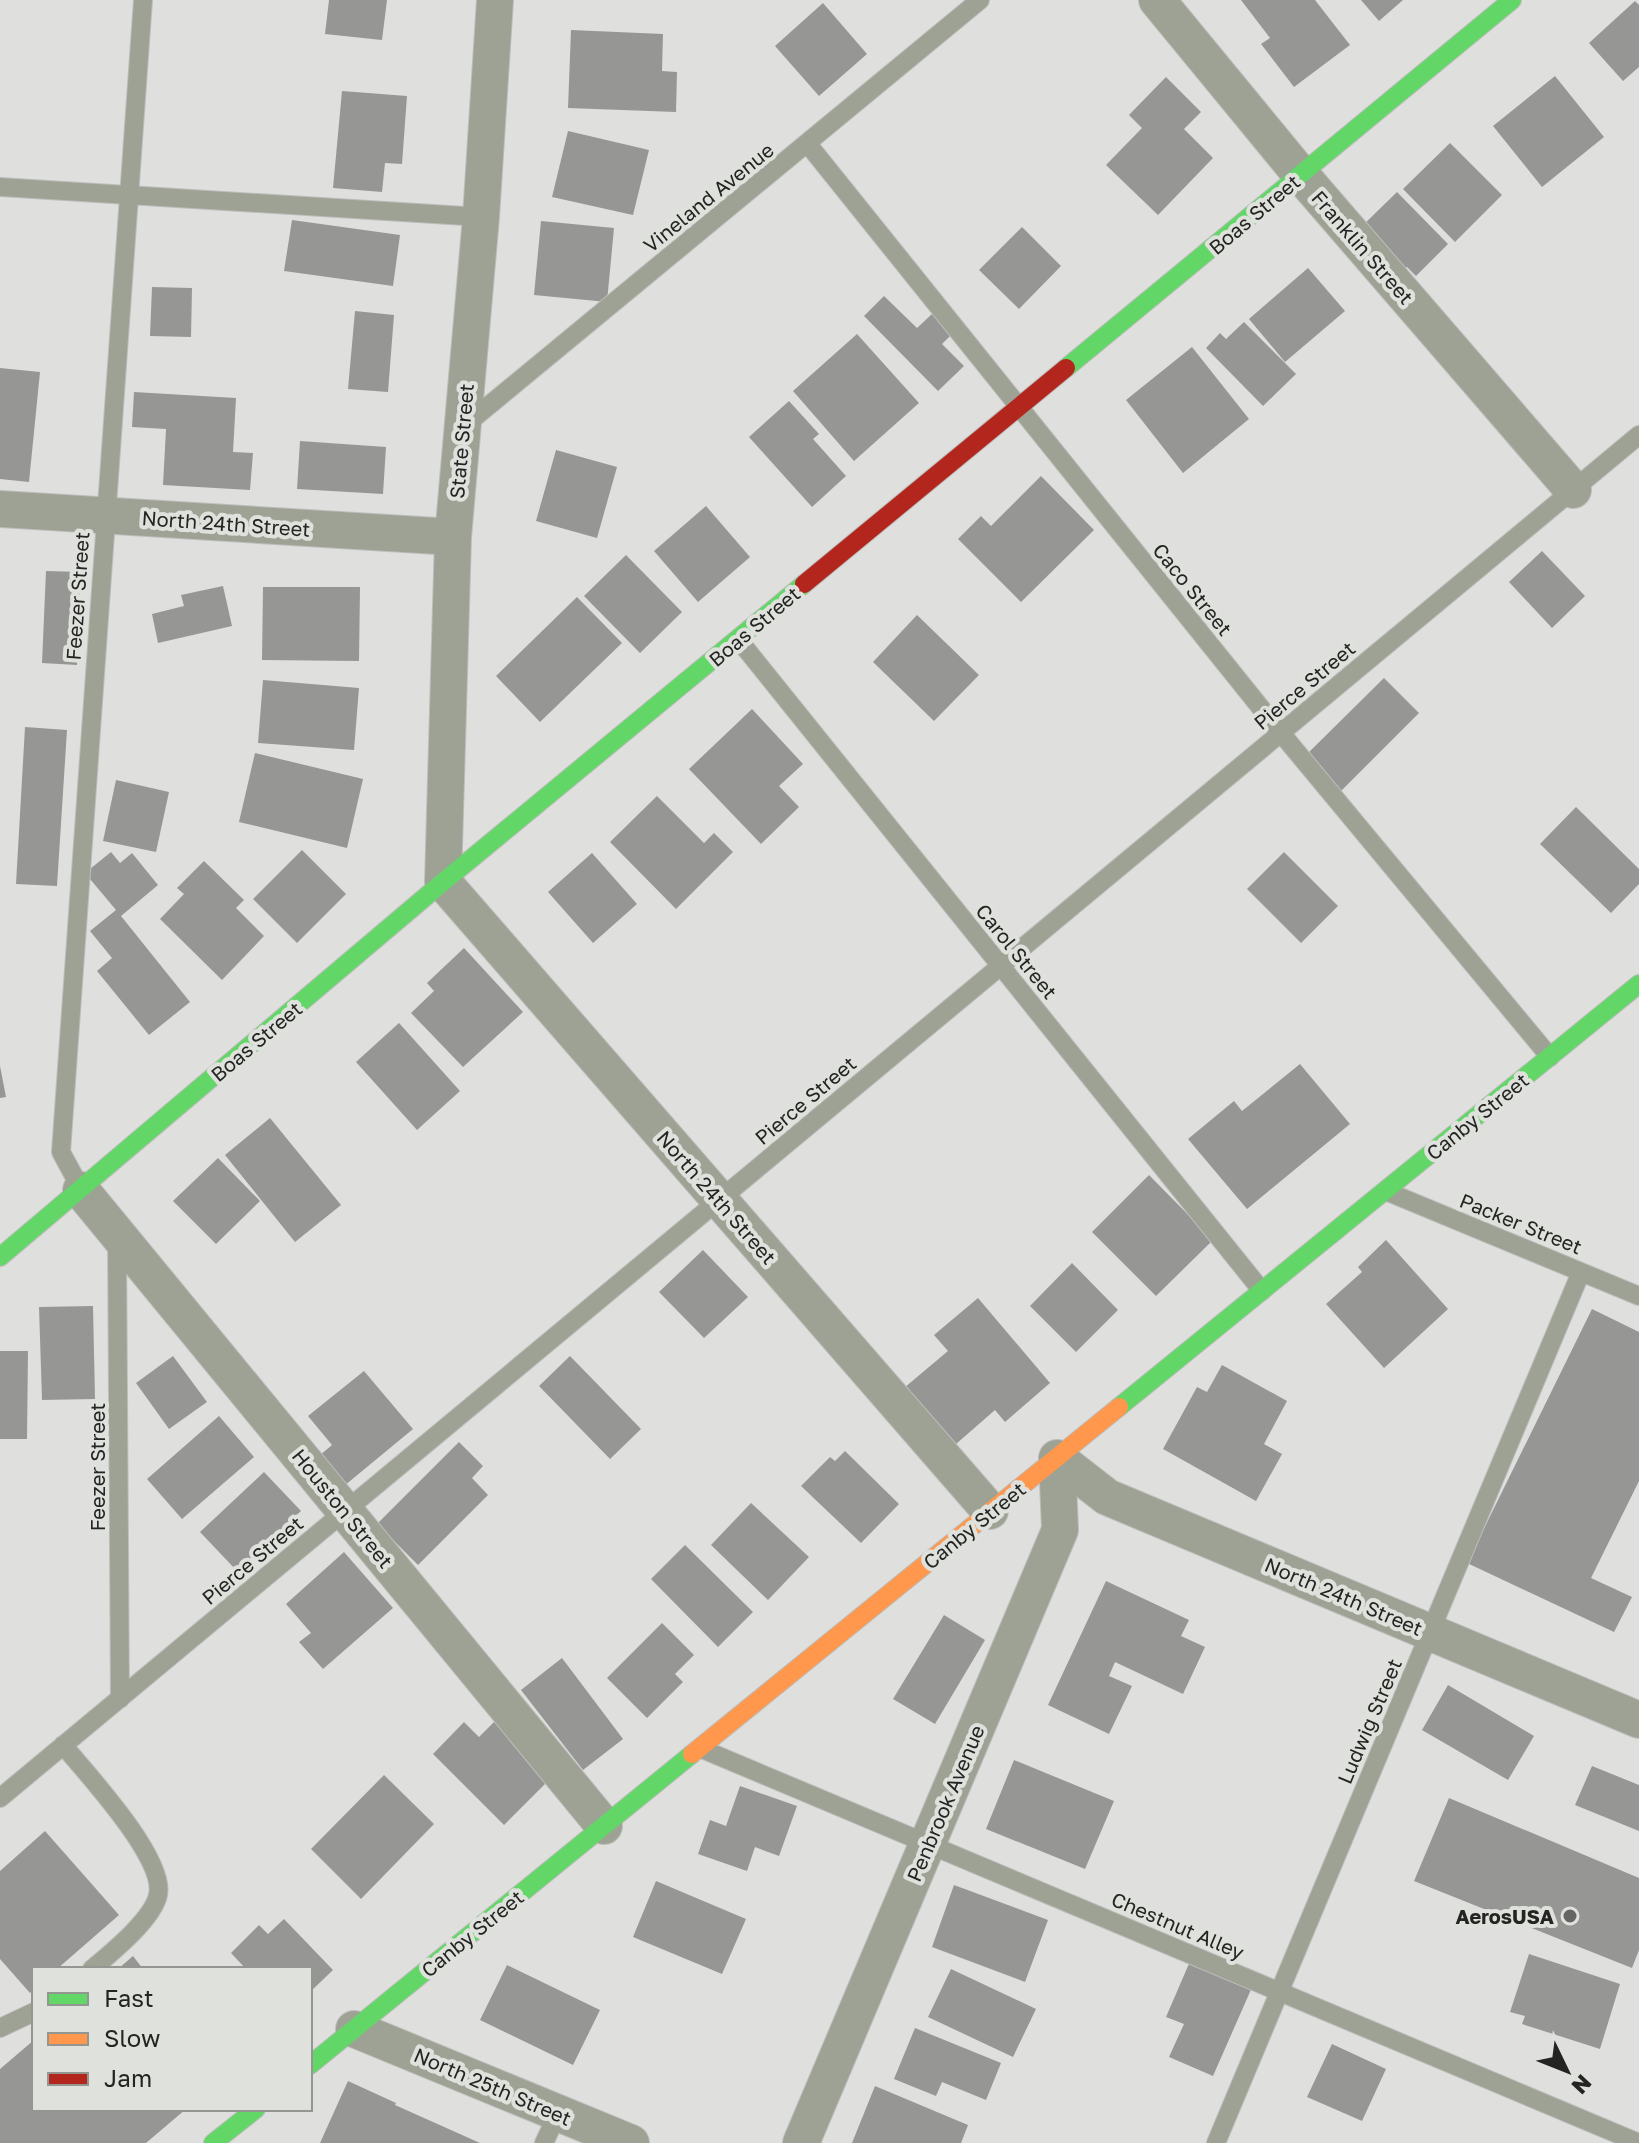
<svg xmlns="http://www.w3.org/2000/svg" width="1639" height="2143" font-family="'Golos Text',sans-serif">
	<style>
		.building { fill: #969795 }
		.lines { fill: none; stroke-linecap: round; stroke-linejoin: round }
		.lane-casing { stroke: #bdbebc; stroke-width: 20 }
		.street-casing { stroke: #bdbebc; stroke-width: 38 }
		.fast-casing { stroke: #bdbebc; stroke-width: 20 }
		.slow-casing { stroke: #bdbebc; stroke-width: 20 }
		.jam-casing { stroke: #bdbebc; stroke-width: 20 }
		.lane { stroke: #9ea294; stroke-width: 18 }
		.street { stroke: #9ea294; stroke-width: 36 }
		.fast { stroke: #63d668; stroke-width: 18 }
		.slow { stroke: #ff974d; stroke-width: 18 }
		.jam { stroke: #b3261e; stroke-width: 18 }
		.poi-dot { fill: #656664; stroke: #dfe1dc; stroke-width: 3 }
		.labels { text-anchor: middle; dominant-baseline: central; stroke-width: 8; stroke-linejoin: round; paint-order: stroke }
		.street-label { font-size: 20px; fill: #242523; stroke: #dfe1dc }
		.poi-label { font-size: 20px; font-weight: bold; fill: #242523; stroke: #dfe1dc; text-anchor: end }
	</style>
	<rect width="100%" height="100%" fill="#dfe0dd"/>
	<path class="building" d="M329,0H387L382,40L325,34Z
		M1241,0H1315L1350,45L1294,87L1261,44L1270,38Z
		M1361,0H1403L1379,21Z
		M1635,1L1639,5V67L1623,81L1589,43Z
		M823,3L867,54L819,96L775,46Z
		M571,30L663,34L662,71L677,72L676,112L568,108Z
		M1555,76L1604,137L1542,187L1493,126Z
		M1166,77L1201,112L1184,129L1213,158L1158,215L1106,165L1142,128L1129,115Z
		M342,91L407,96L402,164L385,163L382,192L333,188Z
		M568,131L649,150L633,215L552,197Z
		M1450,143L1502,195L1455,242L1403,189Z
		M1397,192L1448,244L1416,276L1407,267L1398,275L1356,232Z
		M292,220L400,235L393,286L284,271Z
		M541,221L614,228L607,302L534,295Z
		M1022,227L1061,266L1019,309L979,270Z
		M1308,268L1345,311L1285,362L1249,319Z
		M152,287L192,288L191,337L150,336Z
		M884,296L917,328L932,314L952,334L942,344L964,366L938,391L864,316Z
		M355,311L394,315L388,392L348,389Z
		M1244,322L1296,374L1263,406L1206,348L1220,333L1226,339Z
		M857,334L919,403L854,461L793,391Z
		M1192,347L1249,419L1183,473L1126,400Z
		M0,368L40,372L29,482L0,479Z
		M134,392L236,398L233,452L253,453L250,490L163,485L166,429L132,427Z
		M789,401L819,434L813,439L846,476L812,507L749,437Z
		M300,441L386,447L383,494L297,489Z
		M556,450L617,467L597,538L536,521Z
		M1041,476L1094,530L1021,602L958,539L981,516L991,526Z
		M706,506L750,557L698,602L654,551Z
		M1542,551L1585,596L1552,628L1509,582Z
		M626,555L682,612L640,653L584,596Z
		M46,571L81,572L77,665L42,663Z
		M223,586L232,626L158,643L152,614L184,606L181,595Z
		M263,587H360L359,661L262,660Z
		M577,597L622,643L540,722L496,676Z
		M917,615L979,675L934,721L873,662Z
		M1384,678L1419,713L1339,793L1304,757Z
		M263,680L359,688L354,750L258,743Z
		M752,709L803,764L779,786L799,807L761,844L689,769Z
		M25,727L67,730L57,886L16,884Z
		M255,753L363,779L347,848L239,822Z
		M116,780L169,792L156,852L103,841Z
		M657,796L704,843L714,833L733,852L676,909L610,842Z
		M1576,807L1639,869V884L1611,913L1540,844Z
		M302,850L346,894L297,943L253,899Z
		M111,852L120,863L132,853L158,885L121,916L190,1002L149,1035L97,971L112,958L90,931L116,910L85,873Z
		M1284,852L1338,906L1301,943L1247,889Z
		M592,853L637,904L593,943L548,892Z
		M204,861L244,900L236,908L264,936L222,980L160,919L184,894L177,888Z
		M464,948L523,1012L463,1067L411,1013L434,991L427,983Z
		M399,1023L460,1091L417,1130L356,1062Z
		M1300,1064L1350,1124L1247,1209L1188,1139L1234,1101L1242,1111Z
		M0,1066L6,1097L0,1098Z
		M270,1118L341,1205L295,1242L225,1155Z
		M218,1158L260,1201L216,1244L173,1201Z
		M1149,1175L1213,1240L1156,1296L1092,1232Z
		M1386,1240L1448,1309L1384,1368L1326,1304L1362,1272L1358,1267Z
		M703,1250L748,1297L704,1338L659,1292Z
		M1072,1263L1118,1310L1076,1352L1030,1306Z
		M978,1298L1050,1383L1005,1422L995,1410L948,1451L898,1393L948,1351L934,1335Z
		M93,1306L95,1399L42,1400L39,1307Z
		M1592,1309L1639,1332V1481L1591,1578L1632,1597L1614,1632L1467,1563Z
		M0,1351H28L27,1439H0Z
		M173,1356L207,1402L169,1429L136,1383Z
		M570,1356L641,1429L610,1459L539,1386Z
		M1222,1365L1287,1401L1264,1444L1282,1454L1256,1501L1163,1449L1197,1387L1207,1392Z
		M364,1371L413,1429L344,1486L319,1456L332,1445L308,1416Z
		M219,1416L254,1457L182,1519L147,1479Z
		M459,1442L483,1466L472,1478L488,1495L418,1565L377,1524Z
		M845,1451L899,1504L861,1543L801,1486L830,1457L835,1461Z
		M264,1472L301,1511L237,1571L200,1532Z
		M751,1503L809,1557L768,1600L711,1545Z
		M685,1545L753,1612L718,1647L651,1579Z
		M344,1552L393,1608L323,1669L299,1642L311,1633L286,1604Z
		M1106,1581L1189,1620L1181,1636L1205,1647L1183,1694L1115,1662L1109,1676L1132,1686L1109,1734L1048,1705Z
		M944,1615L985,1640L935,1724L893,1699Z
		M662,1623L694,1655L675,1674L683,1682L647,1718L607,1678Z
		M562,1658L623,1739L583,1770L521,1690Z
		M1448,1685L1534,1736L1508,1780L1422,1730Z
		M495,1721L552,1777L504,1825L433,1754L464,1722L479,1737Z
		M1014,1760L1114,1801L1085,1869L986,1829Z
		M1592,1766L1639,1785V1831L1575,1805Z
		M384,1775L434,1824L361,1899L311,1849Z
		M740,1786L797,1806L779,1856L755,1847L747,1871L698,1854L710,1820L726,1826Z
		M1449,1798L1639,1878V1950L1632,1968L1414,1881Z
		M45,1831L119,1915L57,1969H34V1989L30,1993L0,1959V1871Z
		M656,1881L746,1919L722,1974L633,1937Z
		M954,1885L1048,1920L1025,1982L932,1947Z
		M284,1919L333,1970L310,1992V1969H246L231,1953L259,1925L268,1934Z
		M1529,1954L1620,1984L1600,2049L1522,2024L1525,2016L1510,2012Z
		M133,1956L143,1969H118Z
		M1191,1959L1253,1985L1213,2076L1169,2057L1184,2024L1166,2017Z
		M507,1965L600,2010L573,2065L480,2020Z
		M951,1969L1036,2009L1013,2057L928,2017Z
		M915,2028L1001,2063L986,2100L942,2082L936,2096L894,2079Z
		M34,2040V2109H186L146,2143H0V2069Z
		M1332,2044L1386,2069L1362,2121L1307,2097Z
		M348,2081L396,2103L395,2105L480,2143H320Z
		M875,2086L968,2125L961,2143H852Z"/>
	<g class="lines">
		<g class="lane-casing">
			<path id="lane" d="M807,143L1281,733L1550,1057
				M0,187L481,217
				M464,426L980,0
				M738,639L1262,1291
				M81,1189L61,1152L143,0
				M1388,1192L1639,1296
				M117,1242L120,1699
				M63,1745C88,1775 166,1859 158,1895C153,1919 111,1953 92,1969
				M702,1749L1639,2143
				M0,1798L1639,435
				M0,2028L34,2012
				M544,2143L558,2113
				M1216,2143L1581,1272"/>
		</g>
		<g class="street-casing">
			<path id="street" d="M495,0L481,217L453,537L443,882L990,1511
				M1157,0L1301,175L1573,490
				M0,509L453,537
				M81,1190L604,1826
				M1057,1458L1107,1497L1639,1720
				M354,2029L631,2143
				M801,2143L1060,1530L1057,1458"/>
		</g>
		<g class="fast-casing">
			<path id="fast" d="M1066,368L1512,0
				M0,1257L443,882L804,584
				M1119,1407L1639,984
				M310,2065L692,1754
				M213,2143L256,2109"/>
		</g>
		<g class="slow-casing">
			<path id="slow" d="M692,1754L1119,1407"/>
		</g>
		<g class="jam-casing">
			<path id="jam" d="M804,584L1066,368"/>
		</g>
		<use href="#lane" class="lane"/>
		<use href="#street" class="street"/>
		<use href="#fast" class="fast"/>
		<use href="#slow" class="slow"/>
		<use href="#jam" class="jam"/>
	</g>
	<circle class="poi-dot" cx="1570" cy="1916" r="8"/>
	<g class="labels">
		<g class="street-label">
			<text transform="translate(708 197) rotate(-39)">Vineland Avenue</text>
			<text transform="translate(1254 214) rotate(-40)">Boas Street</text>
			<text transform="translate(1363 247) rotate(49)">Franklin Street</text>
			<text transform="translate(461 441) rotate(-85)">State Street</text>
			<text transform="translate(226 523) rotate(4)">North 24th Street</text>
			<text transform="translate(1193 589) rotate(51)">Caco Street</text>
			<text transform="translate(77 596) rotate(-86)">Feezer Street</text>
			<text transform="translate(754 626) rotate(-40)">Boas Street</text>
			<text transform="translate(1304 685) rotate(-40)">Pierce Street</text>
			<text transform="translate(1017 951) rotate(51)">Carol Street</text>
			<text transform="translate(256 1041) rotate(-40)">Boas Street</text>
			<text transform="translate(805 1100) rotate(-40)">Pierce Street</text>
			<text transform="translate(1477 1116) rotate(-39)">Canby Street</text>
			<text transform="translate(717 1197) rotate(49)">North 24th Street</text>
			<text transform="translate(1521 1223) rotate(22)">Packer Street</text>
			<text transform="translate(97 1467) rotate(-90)">Feezer Street</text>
			<text transform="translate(343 1508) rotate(51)">Houston Street</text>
			<text transform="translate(974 1525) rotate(-39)">Canby Street</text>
			<text transform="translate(252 1560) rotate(-40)">Pierce Street</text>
			<text transform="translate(1344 1596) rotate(23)">North 24th Street</text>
			<text transform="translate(1369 1721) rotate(-67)">Ludwig Street</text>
			<text transform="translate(945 1803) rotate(-67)">Penbrook Avenue</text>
			<text transform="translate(1178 1925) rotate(23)">Chestnut Alley</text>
			<text transform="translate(472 1933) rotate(-39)">Canby Street</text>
			<text transform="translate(493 2086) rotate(23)">North 25th Street</text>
		</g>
		<g class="poi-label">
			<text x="1554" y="1916">AerosUSA</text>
		</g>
	</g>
	<rect x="32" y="1967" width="280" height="144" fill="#dfe1dc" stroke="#949692" stroke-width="2"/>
	<rect x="48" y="1993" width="40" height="12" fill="#63d668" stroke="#949692" stroke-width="2"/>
	<text x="104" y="2007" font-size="24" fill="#242523">Fast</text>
	<rect x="48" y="2033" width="40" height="12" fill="#ff974d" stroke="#949692" stroke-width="2"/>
	<text x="104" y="2047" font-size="24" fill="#242523">Slow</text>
	<rect x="48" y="2073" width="40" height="12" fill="#b3261e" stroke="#949692" stroke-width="2"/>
	<text x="104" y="2087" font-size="24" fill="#242523">Jam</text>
	<g transform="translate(1567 2071) rotate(133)" stroke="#dfe1dc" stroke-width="6" paint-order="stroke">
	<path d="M0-6L14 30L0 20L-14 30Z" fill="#242523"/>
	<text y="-12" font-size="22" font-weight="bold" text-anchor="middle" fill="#242523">N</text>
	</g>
</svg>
